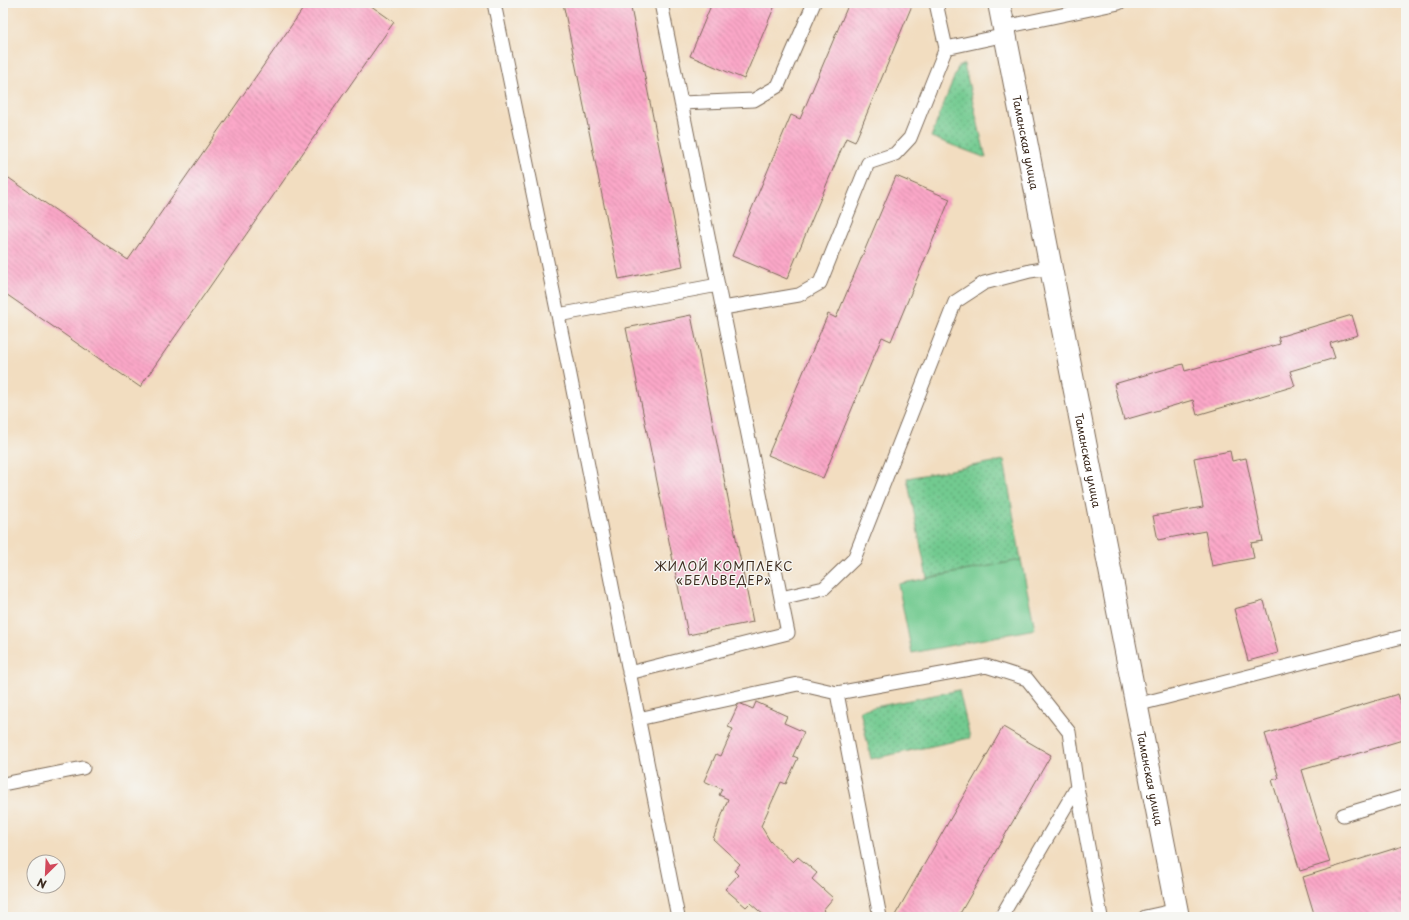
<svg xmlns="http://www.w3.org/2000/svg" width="1409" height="920" font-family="'Playpen Sans',sans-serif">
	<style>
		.green { fill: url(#green-dots); stroke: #567a57 }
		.pitch { fill: #72ca90; stroke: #567a57 }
		.building { fill: url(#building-back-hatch) }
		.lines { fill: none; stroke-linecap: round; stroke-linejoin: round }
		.service-casing { stroke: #7b6957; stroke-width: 15 }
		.minor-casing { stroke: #7b6957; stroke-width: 24 }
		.service { stroke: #fff; stroke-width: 13 }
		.minor { stroke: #fff; stroke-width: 22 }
		.labels { text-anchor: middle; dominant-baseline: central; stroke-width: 3; stroke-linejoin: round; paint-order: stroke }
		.street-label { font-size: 11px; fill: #3b2a1e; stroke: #f6f6f2 }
		.neighbourhood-label { font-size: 12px; letter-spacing: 1px; fill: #3b2a1e; stroke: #f6f6f2 }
	</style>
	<defs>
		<pattern id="green-dots" width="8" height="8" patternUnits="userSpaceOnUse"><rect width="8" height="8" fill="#72ca90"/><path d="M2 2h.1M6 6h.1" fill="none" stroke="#5fa475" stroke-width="1.8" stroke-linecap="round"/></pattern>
		<pattern id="building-back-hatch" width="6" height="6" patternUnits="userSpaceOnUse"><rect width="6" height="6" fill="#fba7c8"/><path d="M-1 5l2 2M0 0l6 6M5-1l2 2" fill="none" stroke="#cc88a2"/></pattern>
	</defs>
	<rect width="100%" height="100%" fill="#f6f6f2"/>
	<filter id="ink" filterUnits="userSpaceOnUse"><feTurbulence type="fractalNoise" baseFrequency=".025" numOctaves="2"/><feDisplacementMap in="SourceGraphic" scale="8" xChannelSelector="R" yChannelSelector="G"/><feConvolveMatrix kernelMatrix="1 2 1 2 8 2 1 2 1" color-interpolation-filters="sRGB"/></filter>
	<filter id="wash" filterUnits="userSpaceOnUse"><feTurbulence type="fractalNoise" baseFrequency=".012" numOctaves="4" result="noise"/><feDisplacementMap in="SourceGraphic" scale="16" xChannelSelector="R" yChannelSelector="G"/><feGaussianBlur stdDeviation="0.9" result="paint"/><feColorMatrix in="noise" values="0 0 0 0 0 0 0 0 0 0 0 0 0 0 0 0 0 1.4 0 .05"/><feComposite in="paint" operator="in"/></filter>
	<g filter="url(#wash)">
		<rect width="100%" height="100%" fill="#f2ddc0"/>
		<path class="green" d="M964,64L986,158L931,137L958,67Z
			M1004,460L1021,560L927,578L907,478Z
			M959,690L970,738L871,759L860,710Z"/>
		<path class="pitch" d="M1021,560L1035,629L912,653L898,584Z"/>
		<g id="blocks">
			<path class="building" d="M307,3H367L394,22L140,387L3,292V174L128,260Z
				M563,3H630L683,266L619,279Z
				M712,3H776L744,79L690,56Z
				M849,3H913L855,142L846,138L787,279L732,256L791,115L800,119Z
				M896,176L950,199L891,341L882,337L823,478L768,455L828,314L836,318Z
				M691,315L753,622L688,635L626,328Z
				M1352,315L1358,335L1330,343L1335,358L1290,371L1295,386L1197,415L1193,400L1124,420L1114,384L1183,364L1185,371L1280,344L1278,337Z
				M1230,451L1232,461L1246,458L1263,541L1251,543L1254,558L1212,566L1205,531L1158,540L1153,516L1203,507L1194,458Z
				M1264,601L1278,653L1248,661L1234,609Z
				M1398,694L1406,719V739L1302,770L1330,862L1300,871L1272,780L1279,778L1265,734Z
				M756,702L787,716L784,723L804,732L793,756L798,758L786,784L781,782L761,826L770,841L793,862L798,857L817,873L812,879L833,898L823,910L829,917H766L750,903L746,907L725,889L738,875L734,871L740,864L713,839L728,799L719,795L722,789L704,781L716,754L721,756L733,729L728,727L739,703L753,709Z
				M1003,727L1051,755L958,917H894Z
				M1406,845V917H1315L1303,877Z"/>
		</g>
	</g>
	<g filter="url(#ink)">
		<use href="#blocks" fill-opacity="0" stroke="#7b6957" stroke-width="1"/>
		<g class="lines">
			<g class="service-casing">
				<path id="service" d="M494,3L558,315L678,917
					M936,3L946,48L1006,35
					M1004,27L1119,3
					M681,103L754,100L778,86L814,3
					M723,308L799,295L820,283L868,163L895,154L910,138L946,48
					M558,315L718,285
					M781,598L824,588L854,559L955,302L984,283L1030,271L1050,268
					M629,673L788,633L661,3
					M837,693L880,917
					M1136,705L1406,636
					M638,719L798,684L837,693L986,666L1027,679L1069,732L1077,787L1101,917
					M3,784L83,768
					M1343,815L1406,796
					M1001,917L1077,787
					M1145,917L1177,910"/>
			</g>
			<g class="minor-casing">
				<g id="minor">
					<path id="s1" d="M999,3L1178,917"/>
				</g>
			</g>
			<use href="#service" class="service"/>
			<use href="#minor" class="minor"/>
		</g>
	</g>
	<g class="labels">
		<g class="street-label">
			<text stroke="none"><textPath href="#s1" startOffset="142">Таманская улица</textPath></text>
			<text stroke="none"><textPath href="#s1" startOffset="466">Таманская улица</textPath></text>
			<text stroke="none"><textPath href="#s1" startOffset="790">Таманская улица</textPath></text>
		</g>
		<g class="neighbourhood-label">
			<text x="724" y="566">ЖИЛОЙ КОМПЛЕКС<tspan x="724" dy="14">«БЕЛЬВЕДЕР»</tspan></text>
		</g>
	</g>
	<rect width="1409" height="920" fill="none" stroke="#f6f6f2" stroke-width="16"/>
	<g transform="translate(46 874) rotate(204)"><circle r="19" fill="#f6f6f2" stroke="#aba49d"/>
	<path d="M0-3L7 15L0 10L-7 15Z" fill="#d1495b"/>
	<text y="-6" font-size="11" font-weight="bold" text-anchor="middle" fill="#3b2a1e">N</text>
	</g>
</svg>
